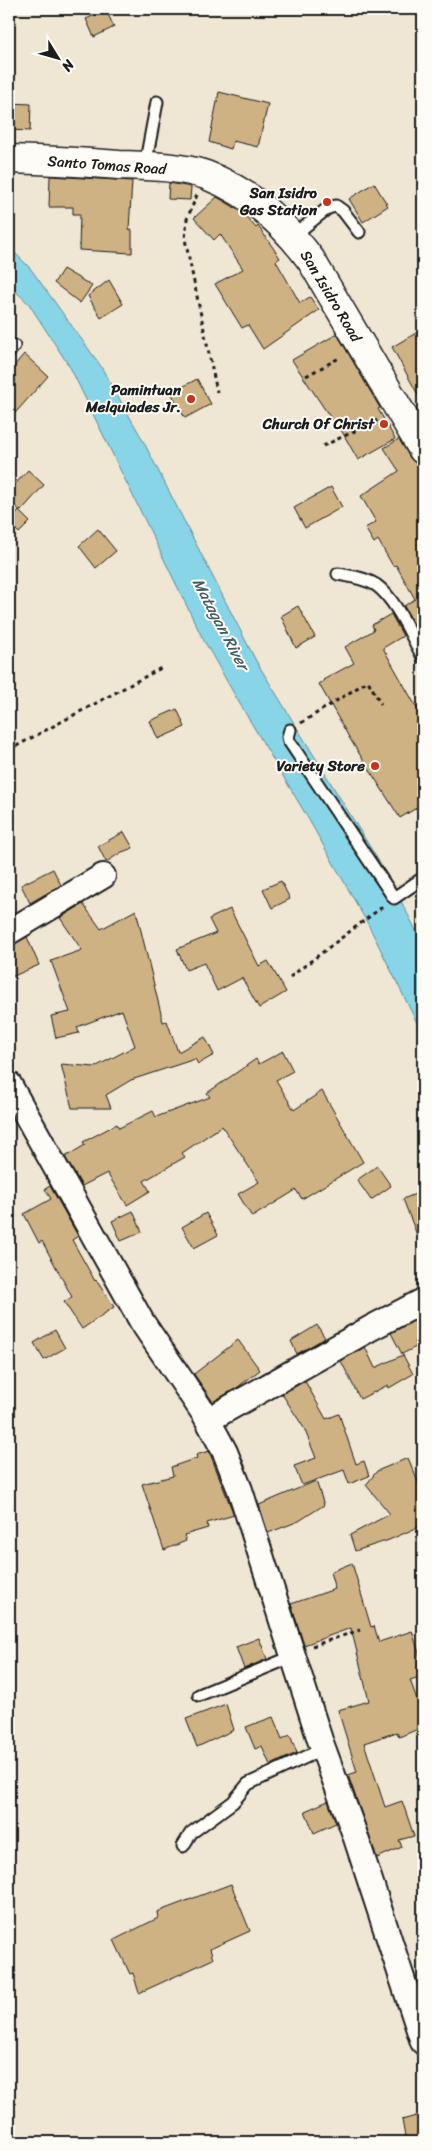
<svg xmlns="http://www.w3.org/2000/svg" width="432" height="2151" font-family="Sriracha,sans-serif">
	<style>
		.water { fill: #89d5e8; stroke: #5d8b96 }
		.building { fill: #cfb283; stroke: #1c1c1c }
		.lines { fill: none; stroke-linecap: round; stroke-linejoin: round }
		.lane-casing { stroke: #1c1c1c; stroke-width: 15 }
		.street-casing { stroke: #1c1c1c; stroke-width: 28 }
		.secondary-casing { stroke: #1c1c1c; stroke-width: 31 }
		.path { stroke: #1c1c1c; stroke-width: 3; stroke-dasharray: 4 4; stroke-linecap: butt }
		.lane { stroke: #fdfcf7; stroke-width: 11 }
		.street { stroke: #fdfcf7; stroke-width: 24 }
		.secondary { stroke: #fdfcf7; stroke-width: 28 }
		.poi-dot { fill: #c8321e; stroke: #fdfcf7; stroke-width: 2 }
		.labels { text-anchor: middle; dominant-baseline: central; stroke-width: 4; stroke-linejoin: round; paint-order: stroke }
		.street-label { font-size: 15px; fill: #1c1c1c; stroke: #fdfcf7 }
		.poi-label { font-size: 15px; font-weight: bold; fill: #1c1c1c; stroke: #fdfcf7; text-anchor: end }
		.water-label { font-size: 16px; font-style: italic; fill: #425d63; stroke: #fdfcf7 }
	</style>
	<rect width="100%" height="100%" fill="#efe6d4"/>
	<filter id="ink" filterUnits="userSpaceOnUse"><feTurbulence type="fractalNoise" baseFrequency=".02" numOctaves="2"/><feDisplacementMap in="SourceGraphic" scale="10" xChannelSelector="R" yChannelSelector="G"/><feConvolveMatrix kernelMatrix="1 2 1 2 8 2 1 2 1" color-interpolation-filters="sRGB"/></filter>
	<g filter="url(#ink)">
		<path class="water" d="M9,247L30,268L100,365L140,435L256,661L389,878L423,944V1035L368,924L305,813L237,699L202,637L71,369L29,304L9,285Z"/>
		<path class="building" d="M106,10L114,27L94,37L86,19Z
			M219,92L268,104L258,147L233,141L231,149L209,142Z
			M9,103L31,104L30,131L9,130Z
			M50,176L132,181L129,229L132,230V253L79,250L80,214H73V207H49Z
			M169,183L191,187L190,200L168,199Z
			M374,183L388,206L363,222L349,199Z
			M217,197L242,212L256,228L258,226L280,258L276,261L300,303L310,297L319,310L263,349L248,325L242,328L215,284L243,269L220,234L214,240L194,218Z
			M63,269L92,286L80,303L54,283Z
			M109,280L123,304L101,318L88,296Z
			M423,329V404L392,347Z
			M337,334L380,408L378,409L395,439L358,460L340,428L338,429L292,360Z
			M24,354L48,376L9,420V372Z
			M197,379L211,404L185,418L171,393Z
			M399,439L410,458L423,467V624L416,628L404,606L415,599L396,565L393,566L378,540L374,543L365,528L376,522L361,496L399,471L384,448Z
			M28,470L44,485L21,511L9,501V491Z
			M331,487L342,507L305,528L294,508Z
			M19,511L30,522L19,533L9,523Z
			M98,529L116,551L96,568L79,546Z
			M298,606L315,637L296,648L281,616Z
			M391,614L403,636L383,648L423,719V804L400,818L350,739L319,684L324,681L323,680L354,663L345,647L374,630L372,625Z
			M177,709L185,727L158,739L150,721Z
			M124,832L133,848L122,852L106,862L98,846Z
			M53,869L61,885L30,903L21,885Z
			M281,881L290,899L272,908L263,889Z
			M83,904L101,929L136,910L163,1022L167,1021L178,1052L205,1037L214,1055L198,1064L195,1059L131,1080L106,1095L111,1108H72L61,1064L95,1067L135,1046L122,1010L77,1027L79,1033L56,1038L51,1016L70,1012L51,961L82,950L60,918Z
			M230,909L259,966L268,961L286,992L259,1008L242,978L217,991L204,963L186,970L177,949L216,933L209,919Z
			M27,937L39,965L9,978V946Z
			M283,1051L293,1071L276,1080L294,1110L322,1091L363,1162L302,1199L296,1190L252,1217L238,1194L259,1182L222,1126L182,1153L185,1157L144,1181L150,1191L127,1205L107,1173L82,1186L65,1157L85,1145L83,1142L117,1124L119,1128L153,1111L156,1117L210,1097L207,1093L256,1059L259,1064Z
			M377,1166L391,1186L371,1200L357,1180Z
			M50,1186L78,1236L72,1240L95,1281L96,1280L114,1307L82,1329L64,1302L72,1297L42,1241L39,1243L24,1214L51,1199L45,1189Z
			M423,1191V1248H422L403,1199Z
			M133,1211L142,1232L121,1241L112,1221Z
			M206,1213L218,1235L194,1248L182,1227Z
			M423,1316V1338L415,1342L418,1346L402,1354L391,1333Z
			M317,1325L325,1338L297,1354L291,1341Z
			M55,1330L65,1348L44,1360L34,1343Z
			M238,1340L260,1370L238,1387L213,1402L194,1374Z
			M365,1347L375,1368L403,1355L413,1374L389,1388L388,1385L360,1399L341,1361Z
			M305,1381L326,1419L339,1414L356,1464L364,1461L369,1476L349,1484L344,1470L302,1485L294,1466L316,1458L304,1428L282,1394Z
			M209,1451L234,1515L207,1523L208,1528L184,1535L186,1541L164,1550L142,1484L173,1476L171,1467L197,1458L196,1455Z
			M408,1458L419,1484L423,1483V1525L389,1540L355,1551L350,1535L390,1514L366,1485L377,1471Z
			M316,1481L324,1505L299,1521L268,1533L259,1505Z
			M352,1563L371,1627L374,1626L379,1642L412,1631L423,1666V1676L410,1680L423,1716V1727L399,1737L397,1732L364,1743L385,1807L402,1801L414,1836L399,1840L402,1847L377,1858L348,1775L357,1772L338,1710L369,1701L351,1628L304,1645L291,1604L335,1589L330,1572Z
			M259,1638L267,1659L244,1669L236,1647Z
			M226,1704L234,1730L197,1747L186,1719Z
			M273,1717L282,1739L290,1735L297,1753L270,1765L262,1746L255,1749L246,1727Z
			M328,1801L336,1823L314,1833L305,1811Z
			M231,1884L250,1931L210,1949L213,1959L139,1993L133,1973L130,1974L114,1940L158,1918L157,1912Z
			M423,2114V2142H406L402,2120Z"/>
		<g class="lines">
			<g class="lane-casing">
				<path id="lane" d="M145,166L157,102
					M293,236L328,208L336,206L343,211L359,232
					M9,352L14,346
					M338,574C350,576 365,578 376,585C396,599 411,636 423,657
					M290,730L288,737L289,741L394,898L423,878
					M199,1695L294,1656
					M183,1846L191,1833L233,1802L248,1784L323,1749"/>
			</g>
			<g class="street-casing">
				<path id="street" d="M9,932L103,876
					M9,1084L142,1322L205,1415L225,1452L240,1490L320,1740L354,1832L423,2042
					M208,1420L371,1328L423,1301"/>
			</g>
			<g class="secondary-casing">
				<path id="secondary" d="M9,159C46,160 82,162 119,165C147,166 179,166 206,175C250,192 284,223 311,260L423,450"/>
			</g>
			<path class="path" d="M197,195L187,219L185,239L217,392
				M306,376L341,357
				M323,446L378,420
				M301,723L368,681L381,704
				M9,750L163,667
				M290,977L382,907
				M312,1646L360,1630"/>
			<use href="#lane" class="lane"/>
			<use href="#street" class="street"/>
			<use href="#secondary" class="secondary"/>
		</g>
	</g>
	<g class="poi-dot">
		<circle cx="327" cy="202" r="5"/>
		<circle cx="191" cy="399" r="5"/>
		<circle cx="384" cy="424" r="5"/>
		<circle cx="375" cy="766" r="5"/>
	</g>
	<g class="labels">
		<g class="street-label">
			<text transform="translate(107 165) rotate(4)">Santo Tomas Road</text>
			<text transform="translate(331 296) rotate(59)">San Isidro Road</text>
		</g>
		<g class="poi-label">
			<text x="317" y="193">San Isidro<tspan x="317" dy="17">Gas Station</tspan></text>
			<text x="181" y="390">Pamintuan<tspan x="181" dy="17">Melquiades Jr.</tspan></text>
			<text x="374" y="424">Church Of Christ</text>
			<text x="365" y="766">Variety Store</text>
		</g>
		<g class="water-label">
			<text transform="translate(221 624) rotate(62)">Matagan River</text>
		</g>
	</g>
	<rect width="432" height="2151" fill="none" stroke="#fdfcf7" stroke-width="30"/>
	<rect x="15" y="15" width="402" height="2121" fill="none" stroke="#1c1c1c" stroke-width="2" filter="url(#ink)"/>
	<g transform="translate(58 58) rotate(127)" stroke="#fdfcf7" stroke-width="4" paint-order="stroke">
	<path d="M0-4L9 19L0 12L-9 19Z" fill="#1c1c1c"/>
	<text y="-8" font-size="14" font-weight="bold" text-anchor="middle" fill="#1c1c1c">N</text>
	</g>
</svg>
